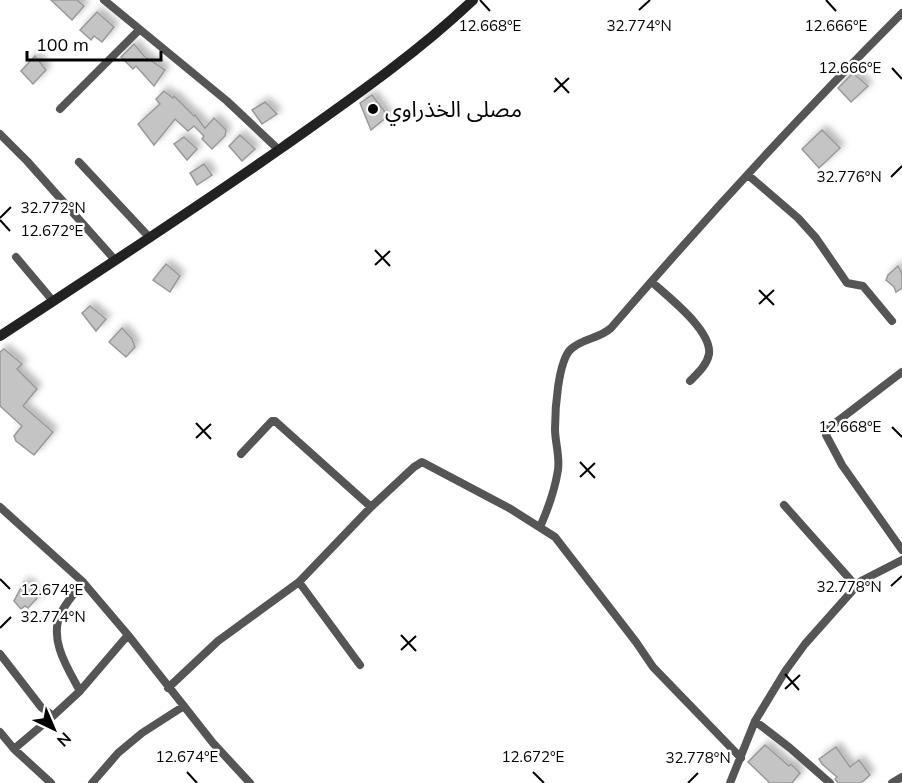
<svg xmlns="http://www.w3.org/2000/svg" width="902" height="783" font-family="Mulish,'Noto Sans Arabic',sans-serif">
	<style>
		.building { fill: #c4c4c4; stroke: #999; stroke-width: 1.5; filter: url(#shadow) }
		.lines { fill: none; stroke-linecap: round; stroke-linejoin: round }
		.street { stroke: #555; stroke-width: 8 }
		.secondary { stroke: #222; stroke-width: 10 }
		.ticks { fill: none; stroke: #000; stroke-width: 2 }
		.poi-dot { fill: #000; stroke: #fff; stroke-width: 2 }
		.labels { text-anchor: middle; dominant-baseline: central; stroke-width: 4.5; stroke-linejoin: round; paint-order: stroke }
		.poi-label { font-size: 22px; fill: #000; stroke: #fff; text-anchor: start }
		.ticks-label { font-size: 15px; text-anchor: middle; fill: #000; stroke: #fff; stroke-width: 4.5; stroke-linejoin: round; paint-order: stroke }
	</style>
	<defs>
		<filter id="shadow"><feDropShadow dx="4.5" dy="-4.5" stdDeviation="3" flood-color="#0004"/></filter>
	</defs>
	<rect width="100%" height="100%" fill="#fff"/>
	<path class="building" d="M51,0H77L84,6L72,20Z
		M97,12L114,27L102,42L94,36L91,40L80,30Z
		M134,44L144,56L165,70L154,86L136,66L133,69L121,57Z
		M35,56L46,70L33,84L21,71Z
		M853,73L868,86L851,102L838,88Z
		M164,91L173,98L174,96L194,116L195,115L205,128L214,118L226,130L225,136L212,149L202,139L204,136L194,126L188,131L175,119L154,145L138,124L160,104L156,99Z
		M372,95L388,116L371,130L360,103Z
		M265,102L277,114L262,124L252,110Z
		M822,130L840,148L819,168L802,149Z
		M240,135L255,149L242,161L229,146Z
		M184,137L197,149L187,160L174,144Z
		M204,164L212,175L197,185L190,173Z
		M166,264L180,276L170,292L153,280Z
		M898,266L902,274V288L896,292L894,287L886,280L888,275Z
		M90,306L106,319L96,331L82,313Z
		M122,328L132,339L135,347L126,357L109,342Z
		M4,349L22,364L17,369L37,389L23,406L53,432L34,455L16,441L14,436L22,426L0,406V352Z
		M24,582L32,586V592L37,598L28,608L25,606L21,609L14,601Z
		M765,745L789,766L791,764L800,773L792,783H770L748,762Z
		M836,747L850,767L859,760L870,775L861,783H838L835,779L837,777L822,764L819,759Z"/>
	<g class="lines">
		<path class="street" d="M104,0L227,101L279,150
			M60,109L139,30
			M0,134L27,161L115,260
			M79,162L150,238
			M748,175L798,218L816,238L847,283L863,286L892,321
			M16,257L53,301
			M652,282C668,297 712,330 709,354C707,365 698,373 690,381
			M902,372L830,427L826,435L842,465L902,550
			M241,454L272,421H275L371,507
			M784,505L856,586
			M0,507L83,582L128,635L213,743L250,783
			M540,527C548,509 555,489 558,470C560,456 555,442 555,429C555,410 558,361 571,349C583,338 599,339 611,328C704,220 801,114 902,13
			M299,582L360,665
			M0,654L41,707L53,716L80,691L128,635
			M168,688L218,641L299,582L371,507L414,467L422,462L509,508L555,537L636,642L653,667L741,758
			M80,691C68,669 48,639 61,613C66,602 76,592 83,582
			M755,721L790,748L830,783
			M0,732L14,749L51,783
			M14,749L53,716
			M92,783L118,753L142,733L184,706
			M730,783L755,721L786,670L805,644L861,581L902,560
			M892,783L902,777"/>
		<path class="secondary" d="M0,336C95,274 190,212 283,147C348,101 415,55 473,0"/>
	</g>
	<path class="ticks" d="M480,0L490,11M826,0L836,11M639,10L650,0M892,68L902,79M555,78L569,93M554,92L569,78M891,177L902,166M0,218L11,207M0,220L10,231M375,250L390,266M375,265L390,251M759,290L774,305M759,304L774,290M196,423L211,439M892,427L902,437M196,438L211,424M580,462L595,478M580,477L595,463M0,579L10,589M891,586L902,576M0,628L11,617M401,635L416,651M401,650L416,636M785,674L799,690M785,689L800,675M187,772L197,783M533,772L544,783M688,783L698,773"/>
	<circle class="poi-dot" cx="373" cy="109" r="6"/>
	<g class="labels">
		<g class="poi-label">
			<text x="385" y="109">مصلى الخذراوي</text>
		</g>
	</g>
	<g class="ticks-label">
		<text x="639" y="31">32.774°N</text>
		<text x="490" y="31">12.668°E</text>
		<text x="836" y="31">12.666°E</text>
		<text x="850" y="73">12.666°E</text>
		<text x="849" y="182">32.776°N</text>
		<text x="53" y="213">32.772°N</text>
		<text x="52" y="236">12.672°E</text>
		<text x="850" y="432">12.668°E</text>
		<text x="849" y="592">32.778°N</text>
		<text x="52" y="595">12.674°E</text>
		<text x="53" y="622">32.774°N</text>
		<text x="187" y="762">12.674°E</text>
		<text x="533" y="762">12.672°E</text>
		<text x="698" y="763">32.778°N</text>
	</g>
	<g transform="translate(54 729) rotate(136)" stroke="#ffffff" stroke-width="4.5" paint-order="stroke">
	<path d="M0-4.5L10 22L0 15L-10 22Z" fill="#000000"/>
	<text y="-9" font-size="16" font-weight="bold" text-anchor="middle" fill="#000000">N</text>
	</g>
	<path d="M27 51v9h134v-9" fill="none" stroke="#000000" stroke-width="3"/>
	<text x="36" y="51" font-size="18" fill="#000000" stroke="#ffffff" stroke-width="4.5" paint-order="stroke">100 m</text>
</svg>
